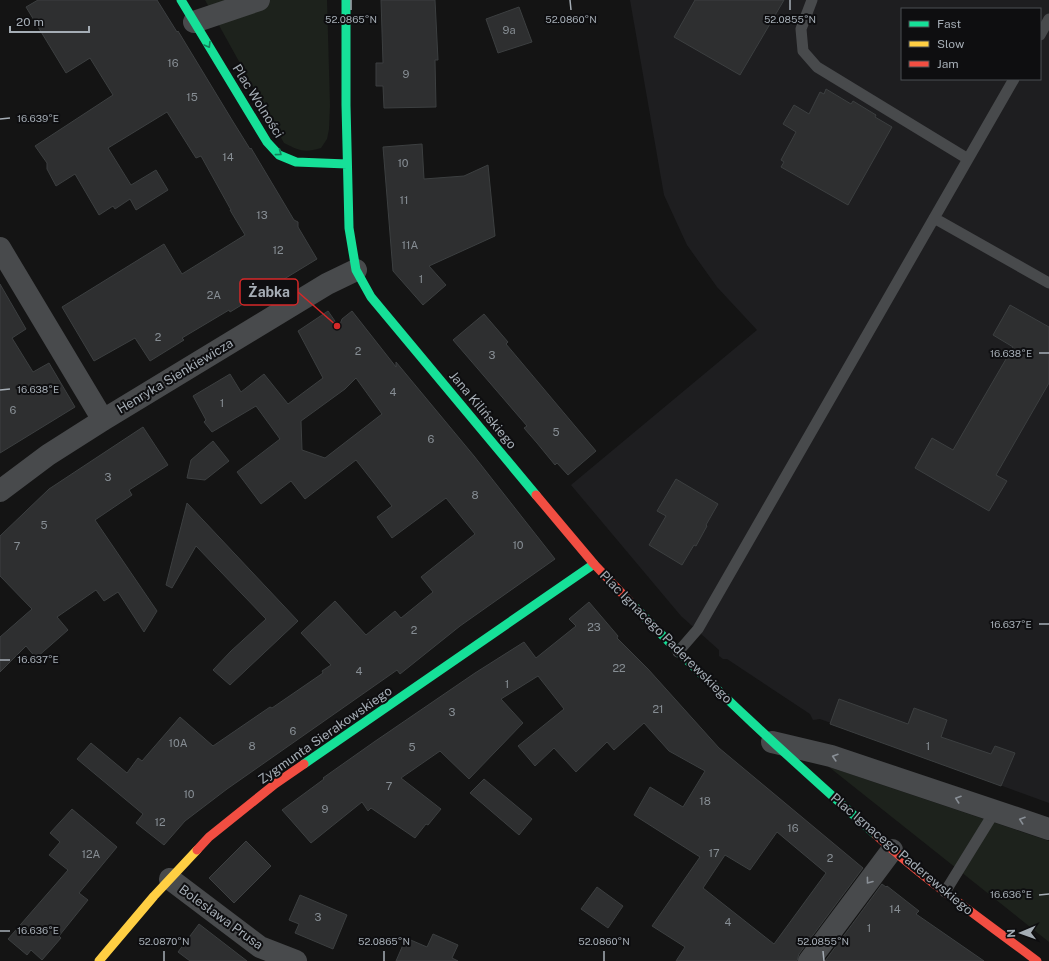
<svg xmlns="http://www.w3.org/2000/svg" width="1049" height="961" font-family="'Public Sans',sans-serif">
	<style>
		.built { fill: #1e1e20; fill-rule: evenodd }
		.green { fill: #1d221c }
		.building { fill: #2e2f30; stroke: #3c3f40; fill-rule: evenodd }
		.lines { fill: none; stroke-linecap: round; stroke-linejoin: round }
		.lane { stroke: #484a4c; stroke-width: 11 }
		.street { stroke: #484a4c; stroke-width: 22 }
		.fast { stroke: #16e098; stroke-width: 9 }
		.slow { stroke: #ffcf43; stroke-width: 9 }
		.jam { stroke: #f24e42; stroke-width: 9 }
		.oneway { stroke: #12825b }
		.oneway2 { stroke: #898f96 }
		.ticks { fill: none; stroke: #a5adb5; stroke-width: 1.5 }
		.labels { text-anchor: middle; dominant-baseline: central; stroke-width: 4; stroke-linejoin: round; paint-order: stroke }
		.number-label { font-size: 11px; fill: #878e94 }
		.street-label { font-size: 13px; fill: #a5adb5; stroke: #0e0e10 }
		.ticks-label { font-size: 10px; text-anchor: middle; fill: #a5adb5; stroke: #0e0e10; stroke-width: 4; stroke-linejoin: round; paint-order: stroke }
		.leader { fill: none; stroke: #d62828; stroke-width: 1.5 }
		.callout-dot { fill: #d62828; stroke: #0e0e10; stroke-width: 1.5 }
		.callout { fill: #0e0e10; stroke: #d62828; stroke-width: 1.5 }
		.callout-label { font-size: 14px; text-anchor: middle; font-weight: bold; fill: #a5adb5 }
	</style>
	<rect width="100%" height="100%" fill="#141414"/>
	<path class="built" d="M630,0H1049V803L820,719L813,720L810,714L727,659H723L719,656V650L681,616L571,485L757,330L717,287L687,245L664,195ZM902,9H1040V79H902Z"/>
	<path class="green" d="M205,0H327L330,105L329,129L327,139L321,148C304,153 300,151 284,143Z
		M829,767L1049,841V942Z"/>
	<path class="building" d="M38,0H157L177,32L178,31L232,120L250,149L251,148L294,220L298,222V227L317,259L230,312L229,310L182,338L184,340L150,361L135,338L94,361L62,307L164,244L182,274L245,235L230,210H231L201,156L196,158L167,112L108,148L131,185L156,170L168,190L136,210L130,199L115,209L113,206L99,215L75,174L56,186L47,169V163L35,146L113,95L90,58L66,73L26,7Z
		M381,0H435L438,60H435L436,107L384,108L383,86H376V63H383Z
		M695,0H784L740,75L674,37Z
		M519,7L532,42L498,53L486,19Z
		M826,89L851,104L853,101L876,115L875,117L892,127L848,205L781,167L784,162L781,160L796,132L783,124L794,105L809,114L820,92L824,94Z
		M422,144L424,179L464,176L488,165L495,236L429,266L446,285L423,305L393,271L383,147Z
		M0,284L26,329L12,338L33,372L49,363L75,407L0,453Z
		M1010,305L1049,327V383L996,475L1007,481L989,511L915,468L932,438L953,450L1013,347L993,335Z
		M328,311L339,327L342,319L352,311L396,367V362L474,456L555,559L460,626L400,674L397,670L227,789L185,821L164,845L136,823L143,814L77,759L91,743L127,773L138,758L142,761L180,717L213,746L270,707L272,708L323,673L322,671L331,665L301,633L335,601L366,635L395,611L401,618L433,592L421,577L475,534L446,498L392,538L377,517L392,506L356,460L305,499L291,481L261,504L237,472L280,439L256,406L212,432L204,422L206,420L193,396L230,374L241,392L264,374L288,404L323,378L298,331ZM356,378L382,414L325,458L302,450L301,421L345,389Z
		M484,314L508,342L506,344L596,451L568,475L557,463L555,465L537,443L524,428L527,426L453,340Z
		M143,427L168,465L129,490L132,495L95,520L157,611L144,632L118,592L104,601L96,590L57,617L68,630L36,658L26,646L0,672V637L32,609L0,576V536L49,489Z
		M213,441L229,461L205,480L187,478L191,460Z
		M676,479L718,504L706,525L707,526L696,546L694,545L682,565L649,545L666,516L657,511Z
		M187,503L298,621L230,685L213,670L231,651L266,619L196,546L172,588L166,585Z
		M589,602L618,636L617,638L648,669L719,748L863,868L799,954L797,961H676L685,947L652,926L700,857L634,815L650,787L683,807L705,771L669,751L644,723L614,750L607,742L576,772L554,748L535,766L518,746L564,709L538,676L501,699L523,723L469,779L440,751L401,778L441,809L428,825L426,824L415,838L371,808L368,811L362,802L311,843L282,810L324,779L323,778L374,742L475,673L524,642L536,658L576,626L569,619ZM777,832L826,873L774,944L703,888L725,855L750,870Z
		M839,699L908,724L914,708L947,720L941,737L991,754L995,746L1015,753L1001,786L830,724Z
		M484,779L532,819L519,835L470,793Z
		M72,809L117,847L79,893L88,900L59,936L61,938L42,960L31,950L27,955L8,939L68,870L49,855L60,842L50,833Z
		M246,841L271,866L234,903L209,878Z
		M882,884L886,887L887,886L919,911L916,914L984,961H825Z
		M597,887L623,906L608,928L581,909Z
		M300,895L347,915L333,949L295,933L299,924L289,920Z
		M199,924L247,961H190L178,952Z
		M433,934L458,945L452,958L458,961H396L406,938L427,947Z"/>
	<g class="lines">
		<path class="lane" d="M812,0L801,29L803,51L817,67L968,159
			M1040,35L1049,19
			M934,218L1049,283
			M678,652L698,629L1014,79
			M945,892L995,811"/>
		<path class="street" d="M194,22L259,0
			M0,248L103,420
			M0,491L48,455L103,420L327,284L356,270
			M772,742L831,756L1049,829
			M170,879L260,947L296,961
			M809,961L892,850"/>
		<path class="fast" d="M181,0L267,142L279,155L296,162L347,164
			M346,0V105L349,228L356,270L371,297L536,495
			M634,606C711,687 793,761 876,835
			M304,764L594,564"/>
		<path class="slow" d="M99,961L154,896L197,850"/>
		<path class="jam" d="M536,495L594,564L634,606
			M876,835C926,881 983,920 1037,961
			M197,850L209,837L275,784L304,764"/>
	</g>
	<defs><path id="oneway-chevron" d="M-2-3.5L2.5 0L-2 3.5" fill="none" stroke-width="1.6" stroke-linecap="round" stroke-linejoin="round"/></defs>
	<g class="oneway">
		<use href="#oneway-chevron" transform="translate(208 45) rotate(59)"/>
		<use href="#oneway-chevron" transform="translate(279 153) rotate(37)"/>
	</g>
	<g class="oneway2">
		<use href="#oneway-chevron" transform="translate(835 757) rotate(-163)"/>
		<use href="#oneway-chevron" transform="translate(958 799) rotate(-161)"/>
		<use href="#oneway-chevron" transform="translate(1022 820) rotate(-161)"/>
		<use href="#oneway-chevron" transform="translate(869 881) rotate(127)"/>
	</g>
	<path class="ticks" d="M351,0V10M570,0L571,10M790,0V10M0,119L10,118M1039,353H1049M0,390L10,389M1039,624H1049M0,660H10M1039,895L1049,894M0,931H10M164,951V961M384,951V961M604,951V961M823,951L824,961"/>
	<g class="labels">
		<g class="number-label">
			<text x="509" y="30">9a</text>
			<text x="173" y="63">16</text>
			<text x="406" y="74">9</text>
			<text x="192" y="97">15</text>
			<text x="228" y="157">14</text>
			<text x="403" y="163">10</text>
			<text x="404" y="200">11</text>
			<text x="262" y="215">13</text>
			<text x="410" y="245">11A</text>
			<text x="278" y="250">12</text>
			<text x="421" y="279">1</text>
			<text x="214" y="295">2A</text>
			<text x="158" y="337">2</text>
			<text x="358" y="351">2</text>
			<text x="492" y="355">3</text>
			<text x="393" y="392">4</text>
			<text x="222" y="403">1</text>
			<text x="13" y="410">6</text>
			<text x="556" y="432">5</text>
			<text x="431" y="439">6</text>
			<text x="108" y="477">3</text>
			<text x="475" y="495">8</text>
			<text x="44" y="525">5</text>
			<text x="518" y="545">10</text>
			<text x="17" y="546">7</text>
			<text x="594" y="627">23</text>
			<text x="414" y="630">2</text>
			<text x="619" y="668">22</text>
			<text x="359" y="671">4</text>
			<text x="507" y="684">1</text>
			<text x="658" y="709">21</text>
			<text x="452" y="712">3</text>
			<text x="293" y="731">6</text>
			<text x="178" y="743">10A</text>
			<text x="252" y="746">8</text>
			<text x="928" y="746">1</text>
			<text x="412" y="747">5</text>
			<text x="389" y="786">7</text>
			<text x="189" y="794">10</text>
			<text x="705" y="801">18</text>
			<text x="325" y="809">9</text>
			<text x="160" y="822">12</text>
			<text x="793" y="828">16</text>
			<text x="714" y="853">17</text>
			<text x="91" y="854">12A</text>
			<text x="830" y="858">2</text>
			<text x="895" y="909">14</text>
			<text x="318" y="917">3</text>
			<text x="728" y="922">4</text>
			<text x="869" y="928">1</text>
		</g>
		<g class="street-label">
			<text transform="translate(258 101) rotate(58)">Plac Wolności</text>
			<text transform="translate(175 376) rotate(-31)">Henryka Sienkiewicza</text>
			<text transform="translate(483 410) rotate(50)">Jana Kilińskiego</text>
			<text transform="translate(666 637) rotate(45)">Plac Ignacego Paderewskiego</text>
			<text transform="translate(325 735) rotate(-35)">Zygmunta Sierakowskiego</text>
			<text transform="translate(902 854) rotate(40)">Plac Ignacego Paderewskiego</text>
			<text transform="translate(221 917) rotate(36)">Bolesława Prusa</text>
		</g>
	</g>
	<g class="ticks-label">
		<text x="351" y="23">52.0865°N</text>
		<text x="571" y="23">52.0860°N</text>
		<text x="790" y="23">52.0855°N</text>
		<text x="38" y="122">16.639°E</text>
		<text x="1011" y="357">16.638°E</text>
		<text x="38" y="393">16.638°E</text>
		<text x="1011" y="628">16.637°E</text>
		<text x="38" y="663">16.637°E</text>
		<text x="1011" y="898">16.636°E</text>
		<text x="38" y="934">16.636°E</text>
		<text x="164" y="945">52.0870°N</text>
		<text x="384" y="945">52.0865°N</text>
		<text x="604" y="945">52.0860°N</text>
		<text x="823" y="945">52.0855°N</text>
	</g>
	<path class="leader" d="M337 326L298 292"/>
	<circle class="callout-dot" cx="337" cy="326" r="4"/>
	<rect class="callout" x="240" y="279" width="58" height="26" rx="4"/>
	<g class="callout-label">
		<text x="269" y="297">Żabka</text>
	</g>
	<rect x="901" y="8" width="140" height="72" fill="#0e0e10" stroke="#4a4e52"/>
	<rect x="909" y="21" width="20" height="6" fill="#16e098" stroke="#4a4e52"/>
	<text x="937" y="28" font-size="12" fill="#a5adb5">Fast</text>
	<rect x="909" y="41" width="20" height="6" fill="#ffcf43" stroke="#4a4e52"/>
	<text x="937" y="48" font-size="12" fill="#a5adb5">Slow</text>
	<rect x="909" y="61" width="20" height="6" fill="#f24e42" stroke="#4a4e52"/>
	<text x="937" y="68" font-size="12" fill="#a5adb5">Jam</text>
	<g transform="translate(1021 933) rotate(268)" stroke="#0e0e10" stroke-width="3" paint-order="stroke">
	<path d="M0-3L7 15L0 10L-7 15Z" fill="#a5adb5"/>
	<text y="-6" font-size="11" font-weight="bold" text-anchor="middle" fill="#a5adb5">N</text>
	</g>
	<path d="M10 26v6h79v-6" fill="none" stroke="#a5adb5" stroke-width="2"/>
	<text x="16" y="26" font-size="12" fill="#a5adb5" stroke="#0e0e10" stroke-width="3" paint-order="stroke">20 m</text>
</svg>
